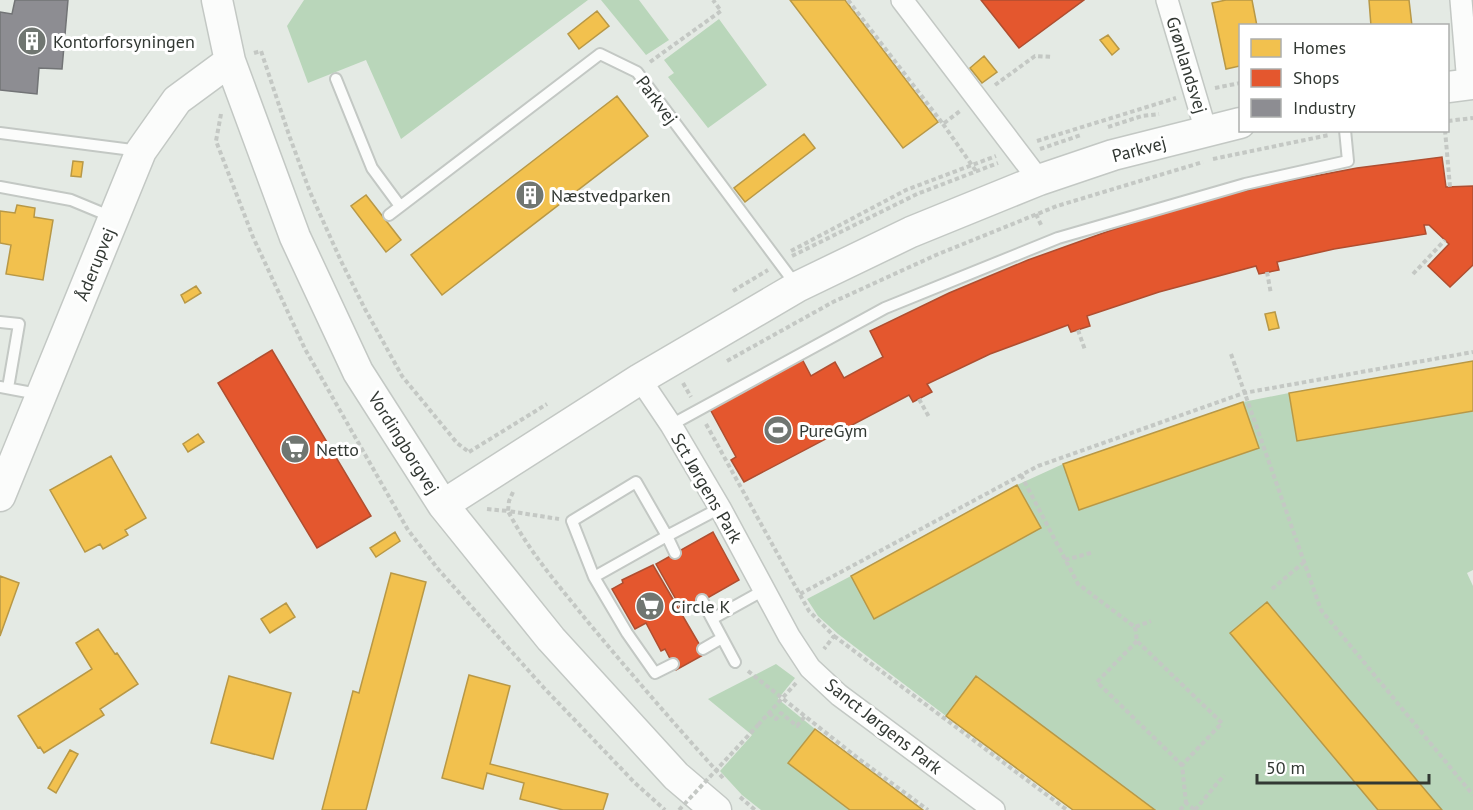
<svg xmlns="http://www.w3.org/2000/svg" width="1473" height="810" font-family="'PT Sans',sans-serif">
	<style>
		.green { fill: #b9d6ba }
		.homes { fill: #f2c14e; stroke: #b89846; stroke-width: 1.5 }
		.shops { fill: #e4572e; stroke: #af4e30; stroke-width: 1.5 }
		.industry { fill: #8d8d92; stroke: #727476; stroke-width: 1.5 }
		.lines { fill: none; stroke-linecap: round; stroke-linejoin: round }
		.lane-casing { stroke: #c3c8c4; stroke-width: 14 }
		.street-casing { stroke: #c3c8c4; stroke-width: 24 }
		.secondary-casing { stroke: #c3c8c4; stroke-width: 33 }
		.path { stroke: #c4c8c4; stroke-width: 4; stroke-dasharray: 4.5 3; stroke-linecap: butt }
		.lane { stroke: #fbfcfb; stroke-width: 10 }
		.street { stroke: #fbfcfb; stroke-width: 21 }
		.secondary { stroke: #fbfcfb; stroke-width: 30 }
		.path-bridge { stroke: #c4c8c4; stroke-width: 4; stroke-dasharray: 4.5 3; stroke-linecap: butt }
		.labels { text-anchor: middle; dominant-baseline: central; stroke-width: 6; stroke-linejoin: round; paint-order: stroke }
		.poi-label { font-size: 18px; fill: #323833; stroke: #fff; text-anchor: start }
		.street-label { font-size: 18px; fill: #323833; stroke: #fff }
	</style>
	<rect width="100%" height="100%" fill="#e4eae4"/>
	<path class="green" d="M304,0H588L401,139L366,60L308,83L287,26Z
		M601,0H639L669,40L646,55Z
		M719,19L767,85L708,128L668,77L674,73L664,60Z
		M1289,393L1298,441L1473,411V570L1467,573L1473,586V810H1442L1267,602L1230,633L1378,810H1155L976,677L946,716L838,634L818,616L807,599L851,576L874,619L1041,528L1017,485L1063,464L1079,510L1259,448L1243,402Z
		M776,664L795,678L778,699L815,729L788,763L850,810H761L742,795L720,771L752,735L708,699Z"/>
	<path class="homes" d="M790,0H845L938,122L903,148Z
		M1226,0H1252L1257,26H1240V66L1226,69L1212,3Z
		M1369,0H1409L1412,26H1371Z
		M597,11L609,26L579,49L568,34Z
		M1108,35L1119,49L1112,55L1100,40Z
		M984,56L997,72L982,83L970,68Z
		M617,96L648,136L442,295L411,255Z
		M804,134L815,148L745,202L734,188Z
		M73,161L83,162L81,177L71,176Z
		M366,195L401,240L386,252L351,206Z
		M17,205L35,208L34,217L53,220L43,280L6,274L11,245L0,243V211L15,213Z
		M196,286L201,293L185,303L181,295Z
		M1275,312L1279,328L1269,330L1265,314Z
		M1473,361V411L1297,441L1289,393Z
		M1243,402L1259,448L1079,510L1063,464Z
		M198,434L204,442L188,452L183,444Z
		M111,456L146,518L125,530L128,535L103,549L100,544L85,552L50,490Z
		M1017,485L1041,528L874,619L851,576Z
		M395,532L400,541L376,557L370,548Z
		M391,573L426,582L366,810H322L353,691L359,693Z
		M0,576L19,583L0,636Z
		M1267,602L1442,810H1378L1230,633Z
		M286,603L295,617L270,633L261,619Z
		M98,629L115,654L117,653L138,684L100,709L104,715L44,753L40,747L38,748L18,716L92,669L76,643Z
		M469,675L510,686L490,764L608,794L603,810H563L520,799L524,783L487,773L483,789L442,778Z
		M229,676L291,693L273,759L211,743Z
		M976,676L1155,810H1073L946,716Z
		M815,729L923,810H850L788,763Z
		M70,750L78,754L56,793L48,788Z"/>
	<path class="shops" d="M981,0H1084L1019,48Z
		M1442,157L1446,187L1473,186V265L1450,287L1428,266L1449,244L1429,225H1424L1426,234L1334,249L1277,262L1279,270L1259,274L1256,266L1159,292L1087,316L1090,326L1071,332L1068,325L990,354L927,384L932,392L913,402L909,395L744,482L731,460L736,457L710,409L801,357L811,376L835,362L844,378L883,357L870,331L949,293L1028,260L1109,231L1190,204L1273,184L1357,168Z
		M272,350L371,516L317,548L218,383Z
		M713,532L739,580L683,612L656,564Z
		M653,565L705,654L676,670L665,649L661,651L646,623L635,629L612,589L623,583L622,580Z"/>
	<path class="industry" d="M15,0H68L62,69L39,68L37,94L0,90V12L12,14Z"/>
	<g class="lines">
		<g class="lane-casing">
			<path id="lane" d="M336,79L372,168L400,206
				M0,133L140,151
				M0,187L71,200L112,217
				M389,215L600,54L637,72L796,285
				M0,322L19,324L8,388
				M0,387L38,394
				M671,425L885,308L1058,238L1245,184L1348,161L1345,130
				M675,553L667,536L720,508
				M594,577L572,521L636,482L667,536L594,577L627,633L655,673L673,664
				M702,600L712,619L764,590
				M712,619L735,662
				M703,649L722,638"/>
		</g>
		<g class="street-casing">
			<path id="street" d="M902,0L1039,180
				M1167,0L1206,131
				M1461,0L1468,84
				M640,379L671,425L720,508L789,636L810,668L839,695L994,810"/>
		</g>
		<g class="secondary-casing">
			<path id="secondary" d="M217,0L230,61L295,237L358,372L443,505L551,639L676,776L716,810
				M1448,87L1473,84
				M0,496L141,151L177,100L230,61
				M443,505L640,379L797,287L911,232L1039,180L1113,155L1240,123"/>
		</g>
		<path class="path" d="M848,0L943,124L960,111
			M254,53L261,51L289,135L310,192L341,261L365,309L402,376L457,443L469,452
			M650,62L721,11L713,0
			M995,85L1035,56L1053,57
			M1215,88L1240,83
			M221,114L216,141L253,237L305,349L408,530L438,569L544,688L634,782L665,810
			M1448,121L1473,118
			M943,124L976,171
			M1108,127L1142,116L1159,114
			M1445,130L1450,187
			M1037,141L1176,98
			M1040,149L1081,135
			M1213,159L1329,135
			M1036,214L1042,227
			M791,251L906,190L996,156
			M792,256L917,194L998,163
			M1267,272L1271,294
			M1413,274L1445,240
			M733,291L768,270
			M1078,330L1085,350
			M1231,354L1321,610L1473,795
			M727,361L833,302L936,255L1057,206L1203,162
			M683,383L691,397
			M919,399L929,417
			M706,424L809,611L834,636L824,649
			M469,452L547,404
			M1021,475L1078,584L1135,627L1151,621
			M513,492L509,501L508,511L559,519
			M487,509L508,511C529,552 560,587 588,622C632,675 677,727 723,778
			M1065,560L1094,552
			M1272,589L1304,562
			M800,594L1038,466L1244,393L1473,352
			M1135,627L1137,641L1222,723L1182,765L1186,803
			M834,636L1067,810
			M1137,641L1097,682L1182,765
			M748,671L859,759L928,810
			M769,713L776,719L781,713L797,726L805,716
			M758,725L796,683
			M740,797L755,810
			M1180,810L1186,803L1195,810
			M1195,810L1224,775"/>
		<use href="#lane" class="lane"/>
		<use href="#street" class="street"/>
		<use href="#secondary" class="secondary"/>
		<path class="path-bridge" d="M679,810L758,725"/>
	</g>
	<defs>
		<g id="building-disc" transform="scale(1.5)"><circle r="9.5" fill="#707671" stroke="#fff"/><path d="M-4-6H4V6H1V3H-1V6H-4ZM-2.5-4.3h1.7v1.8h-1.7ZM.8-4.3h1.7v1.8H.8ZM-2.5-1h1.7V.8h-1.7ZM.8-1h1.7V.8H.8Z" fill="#fff"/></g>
		<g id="stadium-disc" transform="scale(1.5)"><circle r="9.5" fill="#707671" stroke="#fff"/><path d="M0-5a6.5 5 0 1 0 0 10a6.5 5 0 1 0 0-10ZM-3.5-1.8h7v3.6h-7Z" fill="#fff"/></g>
		<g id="supermarket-disc" transform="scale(1.5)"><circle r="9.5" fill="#707671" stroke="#fff"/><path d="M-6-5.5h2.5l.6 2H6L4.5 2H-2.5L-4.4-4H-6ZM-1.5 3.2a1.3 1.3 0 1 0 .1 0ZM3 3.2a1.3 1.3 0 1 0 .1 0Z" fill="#fff"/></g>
	</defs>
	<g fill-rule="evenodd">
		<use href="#building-disc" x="32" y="41"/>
		<use href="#building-disc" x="530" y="195"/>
		<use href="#stadium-disc" x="778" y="430"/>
		<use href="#supermarket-disc" x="295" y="449"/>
		<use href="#supermarket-disc" x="650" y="606"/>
	</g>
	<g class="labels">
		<g class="poi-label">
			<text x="53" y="41">Kontorforsyningen</text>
			<text x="551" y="195">Næstvedparken</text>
			<text x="799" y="430">PureGym</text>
			<text x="316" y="449">Netto</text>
			<text x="671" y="606">Circle K</text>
		</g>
		<g class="street-label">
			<text transform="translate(1187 65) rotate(73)">Grønlandsvej</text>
			<text transform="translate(657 100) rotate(53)">Parkvej</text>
			<text transform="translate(1139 149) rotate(-15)">Parkvej</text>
			<text transform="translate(95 264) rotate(-68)">Åderupvej</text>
			<text transform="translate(404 443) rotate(58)">Vordingborgvej</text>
			<text transform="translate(707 488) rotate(60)">Sct Jørgens Park</text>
			<text transform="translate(884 726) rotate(38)">Sanct Jørgens Park</text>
		</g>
	</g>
	<rect x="1239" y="24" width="210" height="108" fill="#ffffff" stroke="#adafad" stroke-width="1.5"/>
	<rect x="1251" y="39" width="30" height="18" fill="#f2c14e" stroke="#adafad" stroke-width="1.5"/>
	<text x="1293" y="54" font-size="18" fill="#323833">Homes</text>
	<rect x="1251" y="69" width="30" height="18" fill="#e4572e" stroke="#adafad" stroke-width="1.5"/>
	<text x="1293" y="84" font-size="18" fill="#323833">Shops</text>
	<rect x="1251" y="99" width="30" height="18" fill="#8d8d92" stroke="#adafad" stroke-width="1.5"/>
	<text x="1293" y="114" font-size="18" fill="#323833">Industry</text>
	<path d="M1257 774v9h172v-9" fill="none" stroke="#323833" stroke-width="3"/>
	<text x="1266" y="774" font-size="18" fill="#323833" stroke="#ffffff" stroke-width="4.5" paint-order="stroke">50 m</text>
</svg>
